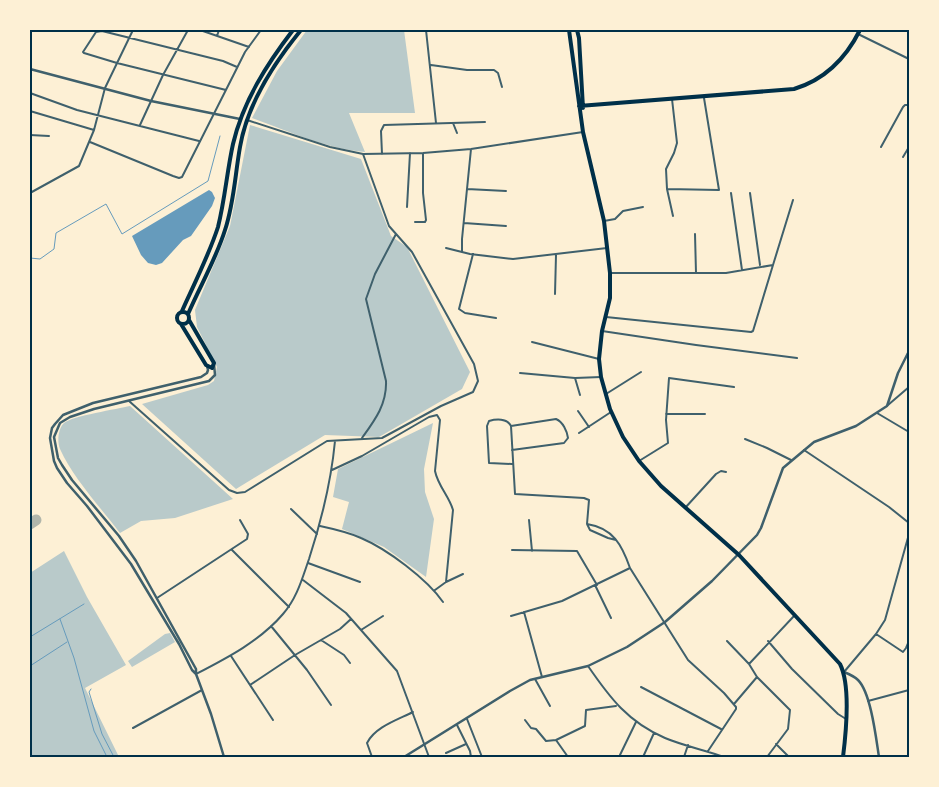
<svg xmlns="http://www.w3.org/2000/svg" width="939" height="787" font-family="Karla,sans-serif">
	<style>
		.green { fill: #b9caca }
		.water { fill: #669bbc }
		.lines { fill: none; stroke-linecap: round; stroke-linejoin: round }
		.stream { stroke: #669bbc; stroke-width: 1 }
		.taxiway { stroke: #b1b6ab; stroke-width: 11 }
		.minor { stroke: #3f606c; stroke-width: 2 }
		.tertiary { stroke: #3f606c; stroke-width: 2.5 }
		.trunk { stroke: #003049; stroke-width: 4 }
		.neatline { fill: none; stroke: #003049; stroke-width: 2 }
	</style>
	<rect width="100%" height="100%" fill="#fdf0d5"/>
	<path class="green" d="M307,30H404L415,113H349L365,152C327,149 288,131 252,118L277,71Z
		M250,125L361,159L391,236L407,247L470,372L462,389L379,437L325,435L236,489L142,404L208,385L214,381L217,367L197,327L195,310L230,226Z
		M130,406L233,499L175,518L141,521L120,533C101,508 73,478 60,449C57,442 58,429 64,423C72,416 118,409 130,406Z
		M433,423L424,469L425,492L434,519L426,577L384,547L342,529L349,502L333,497L338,469Z
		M64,551L87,597L126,665L85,688L119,757H30V573Z
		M170,633L175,642L132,667L128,661L165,634Z"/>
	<path class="water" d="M209,190L212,192L215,198L212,206L191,236L183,240L162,263L156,265L148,263L141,255L132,236Z"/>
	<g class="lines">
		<path class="stream" d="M30,258L40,259L54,249L56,233L106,204L122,234L208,181L220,136
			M60,619L74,658L94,731L107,757
			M30,637L84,604
			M30,666L67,642
			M91,689L89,692L102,734L114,757"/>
		<path class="taxiway" d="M30,524L36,520"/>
		<path class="minor" d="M200,30L249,47
			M426,30L436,123
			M858,34L909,59
			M217,36L219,30
			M117,63L84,53L83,52L96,32L102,31L223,61L237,67
			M117,63L226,90
			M431,65L467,70H494L498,73L502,87
			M30,93L77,110L199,141
			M672,99L677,143L674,153L666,169L667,189L673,216
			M30,111L94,130
			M247,120L330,147L363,154L423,153L471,149L583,132
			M453,123L457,133
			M140,125L163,75L188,30
			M30,135L49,136
			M90,142L173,176L179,178L182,177L234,74L245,52L261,30
			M881,147L903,107L905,105H909
			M382,154L381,131L384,125L485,122
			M903,157L909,147
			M467,189L506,191
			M667,189L719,190L704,98
			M30,193L79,166L94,130L105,88L133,30
			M731,193L742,270
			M750,193L760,265
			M407,207L410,153
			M604,221L615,219L623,211L643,207
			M415,222H425L426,220L423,193V153
			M464,223L506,226
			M695,234L696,273
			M446,248L470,254L513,259L607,248
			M462,252V239L471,149
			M473,254L459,309L465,313L496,318
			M610,273H726L773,265L793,200
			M555,294L556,255
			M606,317L751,332L753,331L773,265
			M602,331L696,345L797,358
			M532,342L599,359
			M520,373L575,378L601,377
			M575,378L580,395
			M606,394L641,372
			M129,401L229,490L237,493L245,492L327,441L382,438L441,406L473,392L478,381L474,364L412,252L389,226L363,154
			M888,405L909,387
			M578,411L589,427
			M877,413L909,432
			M666,414H705
			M511,426L556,419C563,422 567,431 568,438L564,443L512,450
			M579,433L611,412
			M362,438C375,420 387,404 386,381L366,299L375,274L396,234
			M745,439L767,448L791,460
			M804,450L889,507L909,523
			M639,461L668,443L666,420L669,378L734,387
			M512,464L489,463L487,426L489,421C496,419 507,418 511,426L515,494L584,498L589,500L587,524C613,528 622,545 630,568
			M332,470L362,456L429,417L437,415L440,420L435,471C438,486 449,496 453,510L446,582
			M685,508L716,474L721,471L726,472
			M291,509L317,534
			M529,520L532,551
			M587,524L590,530L608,538L616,540
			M320,526C334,529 348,532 361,538C387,549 427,579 443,602
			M232,550L289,607
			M512,550L577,551L597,585
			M308,563L360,582
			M303,580L346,613L397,671L429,757
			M595,585L611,618
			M435,590L446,582L463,574
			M157,598L247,539L248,534L240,520
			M524,612L542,677
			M511,616L562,601L630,568L688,660L724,693L736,707V709L708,751
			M271,626L307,670L331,705
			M361,630L383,616
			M876,634L903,652L906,648L909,641
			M321,640L344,655L350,663
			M727,641L749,664
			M768,641L792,669L838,714L846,719
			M231,656L273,720
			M588,666C610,698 628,722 665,738C684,746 705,750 724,757
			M844,672L876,634L885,620L909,534
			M196,674C227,658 260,641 283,614C297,598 302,579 309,559C322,519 331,483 335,441
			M535,679L550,706
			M250,685L295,655L340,629L351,619
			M641,687L721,729
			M868,701L909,690
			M734,704L757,677
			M467,719L482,757
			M525,720L531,728L536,729L546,741L556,740
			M457,725L470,751L471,757
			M133,728L202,690
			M776,744L789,757
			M446,753L466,744
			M372,757L367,743C375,727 397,720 413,712
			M568,757L556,740L585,726L586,710L616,706
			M619,757L636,722
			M643,757L654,733
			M684,757L688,745
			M767,757L788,729L790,710L757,677L749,664L794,616"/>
		<path class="tertiary" d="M30,69L151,101L240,119
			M207,366L208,370L207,373L201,377L93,403L63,415L55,424L52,428L50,438L54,461L57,468L67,483L87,506L131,564L179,644L192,670L196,674L211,714L224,757
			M844,672C849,674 854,676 858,680C871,693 876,738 879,757
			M196,674V669L136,561L119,536L72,480L62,465L58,458L54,437L60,423L70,417L94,409L209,381L215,375L214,364
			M404,757L510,691L530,680L588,666L627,647L665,622L712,581L757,535L761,528L783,468L814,442L856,426L887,406L898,373L909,351"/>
		<path class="trunk" d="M569,30L583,132L604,221L610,273V298L602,331L599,359L601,377L610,409L623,437L639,461L661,486L739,555L840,664C851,686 846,733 843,757
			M577,30L579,38L583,108
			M579,106L794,89C824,80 846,58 860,30
			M182,311C194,284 209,255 218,227C225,199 227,171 233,144C243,101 267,64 293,30
			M177 318a6 6 0 1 1 12 0a6 6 0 1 1-12 0Z
			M188,314C200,286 216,259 225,230C234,203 235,175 240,147C247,105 274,63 301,30
			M181,324L206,365L212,368L214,363L189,320"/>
	</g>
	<rect width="939" height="787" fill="none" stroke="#fdf0d5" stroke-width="62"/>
	<rect x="31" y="31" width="877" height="725" class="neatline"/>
</svg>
